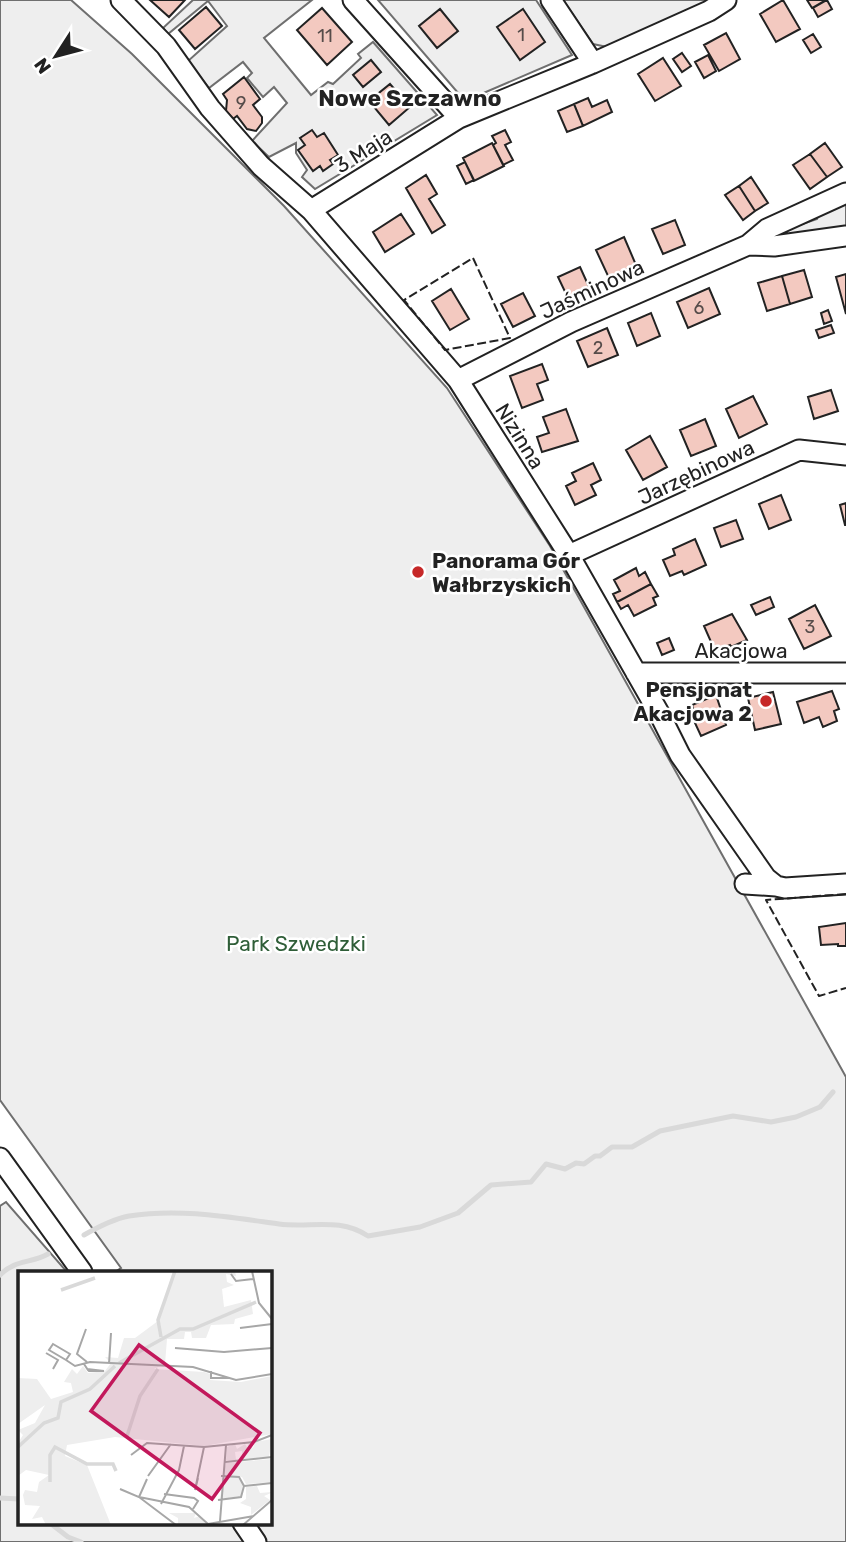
<svg xmlns="http://www.w3.org/2000/svg" width="846" height="1542" font-family="Rubik,sans-serif">
	<style>
		.green { fill: #eee; stroke: #6f6f6f; stroke-width: 2 }
		.lines { fill: none; stroke-linecap: round; stroke-linejoin: round }
		.stream { stroke: #d9d9d9; stroke-width: 5 }
		.building { fill: #f3c9c0; stroke: #222; stroke-width: 2 }
		.minor-casing { stroke: #222; stroke-width: 23 }
		.minor { stroke: #fff; stroke-width: 19 }
		.fence { stroke: #222; stroke-width: 2; stroke-dasharray: 9 3.5; stroke-linecap: butt }
		.poi-dot { fill: #c62828; stroke: #fff; stroke-width: 2.5 }
		.labels { text-anchor: middle; dominant-baseline: central; stroke-width: 5; stroke-linejoin: round; paint-order: stroke }
		.number-label { font-size: 18px; fill: #564c4a }
		.street-label { font-size: 21px; fill: #222; stroke: #fff }
		.poi-label { font-size: 21px; font-weight: bold; fill: #222; stroke: #fff; text-anchor: start }
		.park-label { font-size: 21px; fill: #2f5e38; stroke: #fff }
		.neighbourhood-label { font-size: 23px; font-weight: bold; fill: #222; stroke: #fff }
		.inset-river { fill: none; stroke: #d9d9d9; stroke-width: 3.5 }
		.inset-road { fill: none; stroke: #a7a7a7; stroke-width: 2 }
		.view { fill: #c2185b; fill-opacity: 0.15; stroke: #c2185b; stroke-width: 3.5 }
		.inset-edge { fill: none; stroke: #222; stroke-width: 3.5 }
	</style>
	<rect width="100%" height="100%" fill="#fff"/>
	<path class="green" d="M0,0H71L132,54L284,206L447,388L550,546L846,1077V1542H0V1206L6,1202L67,1272H19V1523H270V1272H115L121,1268L0,1100Z
		M193,0H312L264,38L311,95L328,82L333,84L361,58L358,54L373,42L437,115L315,189L302,177L307,170L296,153V143L269,157L252,141L287,103L274,87L263,97L247,78L252,73L243,62L209,88L188,61L227,26L208,1L168,34L163,28Z
		M378,0H536L572,55L465,101Z
		M563,0H711L612,48L593,44Z
		M846,200V230L773,239V231L785,230L817,219L819,212Z"/>
	<g class="lines">
		<path class="stream" d="M84,1235C98,1227 113,1219 129,1216C179,1208 229,1217 279,1224C311,1228 339,1217 368,1236L420,1227L458,1213L491,1185L531,1182L546,1164L565,1169L576,1163L584,1164L595,1156H600L612,1147H632L660,1131L733,1116L771,1122L796,1117L820,1107L833,1092
			M0,1275C16,1259 30,1264 48,1254
			M0,1498L19,1499
			M50,1523L68,1537L81,1542"/>
	</g>
	<path class="building" d="M150,0H185L169,17Z
		M783,0L800,29L776,42L760,14Z
		M807,0H826L812,8Z
		M827,0L832,9L818,17L813,8Z
		M206,7L222,26L195,49L179,30Z
		M322,8L352,42L327,65L297,30Z
		M440,9L458,31L437,48L419,26Z
		M523,9L545,42L520,60L497,27Z
		M726,33L740,59L719,71L704,45Z
		M813,34L821,47L811,53L803,40Z
		M682,53L691,66L682,72L673,59Z
		M708,55L716,71L704,78L695,62Z
		M663,58L681,86L655,101L638,74Z
		M371,60L381,72L363,87L353,75Z
		M244,77L260,99L253,105L262,117V123L256,131L247,129L237,116L233,119L226,111L227,100L223,94Z
		M390,84L410,107L389,125L369,101Z
		M588,98L592,107L607,100L612,112L583,126L574,104Z
		M574,104L583,126L567,132L558,111Z
		M312,130L317,137L324,133L338,155L330,160L333,164L323,171L320,166L313,171L298,150L305,145L300,138Z
		M505,130L511,142L505,145L513,160L503,165L493,145L496,143L492,136Z
		M492,143L504,166L474,181L463,158Z
		M825,143L842,167L827,177L810,154Z
		M810,154L827,177L810,189L793,165Z
		M465,162L474,180L466,184L457,166Z
		M426,175L437,194L429,199L445,225L432,233L406,188Z
		M751,177L768,203L755,211L739,186Z
		M739,186L755,211L743,220L725,195Z
		M401,214L414,234L385,252L373,232Z
		M675,220L685,245L663,254L652,229Z
		M624,237L636,265L609,278L596,250Z
		M580,267L590,289L568,298L558,277Z
		M804,270L812,297L790,304L782,276Z
		M846,274V314L836,277Z
		M782,276L790,304L767,311L758,283Z
		M709,288L720,314L688,328L677,302Z
		M451,289L469,319L450,330L432,301Z
		M523,293L535,316L513,327L501,304Z
		M828,310L832,321L824,324L821,313Z
		M651,313L660,336L637,346L628,323Z
		M831,325L834,333L819,338L816,330Z
		M607,328L618,355L588,367L577,341Z
		M542,364L548,380L537,384L543,400L522,408L510,376Z
		M831,390L838,411L814,419L808,397Z
		M753,396L767,424L739,438L726,409Z
		M566,409L578,441L542,452L537,437L549,433L543,417Z
		M705,419L716,446L691,456L680,430Z
		M650,436L667,467L643,480L626,450Z
		M593,463L601,480L591,485L596,495L575,505L566,486L576,481L572,473Z
		M781,495L791,520L769,529L759,504Z
		M846,503V525H845L840,505Z
		M736,520L743,539L721,547L714,528Z
		M695,539L706,565L684,575L682,571L670,576L663,560L675,555L673,549Z
		M636,568L639,576L645,572L651,584L617,602L613,594L620,591L614,580Z
		M651,584L658,596L653,598L656,605L634,616L628,605L621,609L617,602Z
		M770,597L774,607L756,615L751,605Z
		M815,605L831,636L804,649L789,619Z
		M732,614L747,640L731,647L730,645L715,651L704,626Z
		M669,638L674,650L662,655L657,643Z
		M832,691L839,709L834,711L837,721L823,727L819,717L804,723L797,702Z
		M773,692L781,724L755,730L748,698Z
		M716,695L726,725L701,736L695,723L697,722L692,705Z
		M846,923V946H838V944L821,945L819,927Z"/>
	<g class="lines">
		<g class="minor-casing">
			<path id="minor" d="M121,0L166,46L210,108L261,166L311,210L458,380L569,555L659,713L680,755L766,878L776,886L785,888L846,884
				M353,0L459,118
				M551,0L593,63
				M311,210L459,118L593,63L709,11L726,0
				M748,245L774,246L846,236
				M458,380L571,322L748,245L767,229L846,193
				M569,555L799,450L846,455
				M636,673H846
				M745,884L776,886
				M0,1158L82,1272
				M243,1523L256,1542"/>
		</g>
		<use href="#minor" class="minor"/>
		<path class="fence" d="M473,258L510,338L445,350L404,300Z
			M846,894L766,900L819,996L846,988"/>
	</g>
	<g class="poi-dot">
		<circle cx="418" cy="572" r="7"/>
		<circle cx="766" cy="701" r="7"/>
	</g>
	<g class="labels">
		<g class="number-label">
			<text x="521" y="35">1</text>
			<text x="325" y="36">11</text>
			<text x="241" y="103">9</text>
			<text x="699" y="308">6</text>
			<text x="598" y="348">2</text>
			<text x="810" y="627">3</text>
		</g>
		<g class="street-label">
			<text transform="translate(363 151) rotate(-32)">3 Maja</text>
			<text transform="translate(592 289) rotate(-25)">Jaśminowa</text>
			<text transform="translate(520 436) rotate(58)">Nizinna</text>
			<text transform="translate(696 472) rotate(-25)">Jarzębinowa</text>
			<text x="741" y="650">Akacjowa</text>
		</g>
		<g class="poi-label">
			<text x="432" y="560">Panorama Gór<tspan x="432" dy="24">Wałbrzyskich</tspan></text>
			<text x="752" y="689" text-anchor="end">Pensjonat<tspan x="752" dy="24">Akacjowa 2</tspan></text>
		</g>
		<g class="park-label">
			<text x="296" y="943">Park Szwedzki</text>
		</g>
		<g class="neighbourhood-label">
			<text x="410" y="98">Nowe Szczawno</text>
		</g>
	</g>
	<g transform="translate(18 1271)">
		<rect width="254" height="254" fill="#fff"/>
		<path d="M155,0H217L218,5L208,3L209,11L216,14L204,18L206,36L233,29L235,43L217,48L216,53L193,54L188,67H174L173,61H167L166,68H149L147,93L136,98L186,101L192,103V109L223,111L254,105V163L186,175L97,166L49,174L47,185L69,194L93,254H28L24,246L14,248L22,235L7,234L5,224L7,219L19,221L21,211L31,204L8,199L0,205V172L5,164L0,159L17,152L27,134L0,153V107L19,108L33,128L55,121L53,112L46,111L54,98L59,103L65,95L70,102L87,100L93,92L87,86L100,87L106,67H117L140,50ZM254,168L251,186L225,188L224,180L217,181L218,189H208L209,176L217,173L219,178L227,173L230,178V173L235,177L237,171ZM254,188V211L228,213L224,206L205,204L208,192ZM205,206H219L225,213L223,225L202,228ZM239,215L242,222L254,221V228L253,222L246,225L252,229L233,244V236L222,232L228,228V216ZM151,242H178L176,247L182,245L189,254H160V247Z" fill="#eee"/>
		<path class="inset-river" d="M43,19L77,7M143,66L140,49L157,0M101,92L162,58H175L238,31M109,165L122,125L140,98M0,176L26,152L40,147L43,131L72,118L97,95M32,211V184L37,176L69,193H95L98,200"/>
		<path class="inset-road" d="M234,0L241,32L254,48M213,3L218,10L235,8M222,57L254,53M68,58L59,83L69,91M157,77L206,81L254,77M28,82L40,89L35,98M48,89L52,83L35,73L31,79L48,89L57,95L72,91L175,96L218,109L254,103M66,93L70,99L71,100H86L69,98M91,93L93,62M193,100V107H211M113,184L129,172L186,176L236,171L254,164M207,191L254,186M130,205L153,173M180,207L177,219L186,176M129,208L121,226L171,236L190,253L236,245M226,215L254,212M102,218L121,226L158,254M146,223L176,227L180,230L175,238M200,229L223,226L226,215L221,206L203,205M143,233L161,199L166,175M202,250L208,174M225,254L254,229"/>
		<path class="view" d="M121,74L242,162L194,228L73,140Z"/>
		<rect width="254" height="254" class="inset-edge"/>
	</g>
	<g transform="translate(56 56) rotate(234)" stroke="#ffffff" stroke-width="5" paint-order="stroke">
	<path d="M0-5L12 26L0 18L-12 26Z" fill="#222222"/>
	<text y="-10" font-size="19" font-weight="bold" text-anchor="middle" fill="#222222">N</text>
	</g>
</svg>
